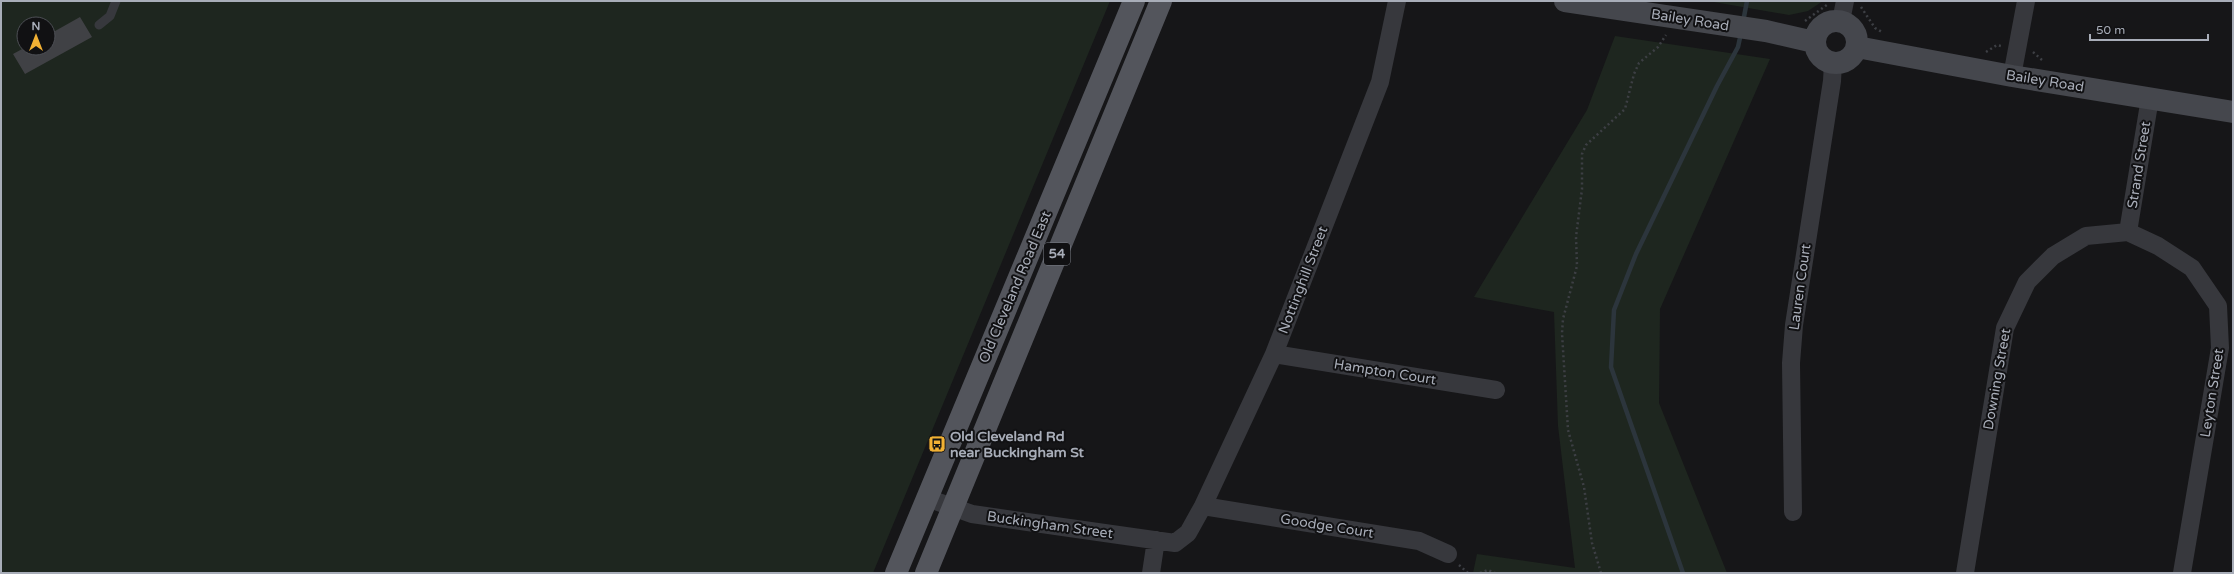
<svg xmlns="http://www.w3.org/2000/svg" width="2234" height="574" font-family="'Varela Round',sans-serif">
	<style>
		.green { fill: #1e261f; fill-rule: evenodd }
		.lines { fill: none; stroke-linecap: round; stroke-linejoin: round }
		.stream { stroke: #2c353c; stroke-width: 4.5 }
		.building { fill: #404145 }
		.path { stroke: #3d3f44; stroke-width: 2.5; stroke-dasharray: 2 3; stroke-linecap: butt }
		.lane { stroke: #37383d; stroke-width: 9 }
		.street { stroke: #37383d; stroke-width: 18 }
		.secondary { stroke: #45474d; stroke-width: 22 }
		.primary { stroke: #53555c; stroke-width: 22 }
		.labels { text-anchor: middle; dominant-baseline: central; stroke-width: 4; stroke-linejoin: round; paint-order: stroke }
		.shield { fill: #111113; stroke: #7b7e86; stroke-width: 1 }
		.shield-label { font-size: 13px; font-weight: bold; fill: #a8adb8 }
		.street-label { font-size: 14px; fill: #a8adb8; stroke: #111113 }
		.poi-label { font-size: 14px; font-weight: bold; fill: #a8adb8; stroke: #111113; text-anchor: start }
	</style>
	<rect width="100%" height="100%" fill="#161618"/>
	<path class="green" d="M1,1H1110L873,573H1ZM24,24H48V48H24Z
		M1708,1H1823L1808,11L1789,15Z
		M1615,36L1770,59L1660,309L1659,403L1727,573H1473L1477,554L1575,568L1558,426L1554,312L1474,297L1587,110Z"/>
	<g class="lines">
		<path class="stream" d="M1743,22L1747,1
			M1683,573L1611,367L1614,310L1636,254L1717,86L1738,47L1741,33"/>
	</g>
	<path class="building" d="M80,17L92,37L25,74L13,54L24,48H48V35Z"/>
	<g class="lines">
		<path class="path" d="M1861,7L1875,28L1882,32
			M1805,21L1828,4
			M1986,52L1997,45L2001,46
			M2033,52L2042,60
			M1459,565L1468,573
			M1480,573L1488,570L1495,573
			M1601,573L1592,543L1584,487L1568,430L1562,333L1563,319L1577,266L1576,237L1582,189V154L1586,145L1625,109L1634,74L1639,63L1658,47L1666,35"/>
		<path class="lane" d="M99,25L110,16L116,1"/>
		<path class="street" d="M1841,21L1845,1
			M2012,76L2026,1
			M2128,232L2158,246L2192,268L2218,306L2220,348L2182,573
			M2128,232L2150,98
			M1274,354L1496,390
			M927,498L972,514L1175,543L1188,533L1203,506L1274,354L1380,82L1397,1
			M1203,506L1419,541L1448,554
			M1793,512L1791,363L1794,325L1832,81L1833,63
			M1151,573L1156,540
			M1965,573L2005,328L2027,282L2053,256L2086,236L2128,232"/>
		<path class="secondary" d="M1565,1L1766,31L1814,42
			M1815 42a21 21 0 1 1 42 0a21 21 0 1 1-42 0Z
			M1857,47L2012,76L2233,112"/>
		<path class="primary" d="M896,573L1134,1
			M926,573L1161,1"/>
	</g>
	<defs>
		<g id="bus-square" transform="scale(0.9)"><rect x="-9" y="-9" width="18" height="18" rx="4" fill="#f2b134" stroke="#111113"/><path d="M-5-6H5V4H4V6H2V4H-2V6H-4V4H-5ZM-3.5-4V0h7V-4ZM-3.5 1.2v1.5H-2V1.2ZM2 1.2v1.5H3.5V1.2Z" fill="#111"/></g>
	</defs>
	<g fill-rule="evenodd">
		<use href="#bus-square" x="937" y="444"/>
	</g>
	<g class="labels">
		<rect class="shield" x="1044" y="243" width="26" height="22" rx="3"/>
		<g class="shield-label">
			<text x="1057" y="254">54</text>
		</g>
		<g class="street-label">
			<text transform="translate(1690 20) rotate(9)">Bailey Road</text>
			<text transform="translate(2045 81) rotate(9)">Bailey Road</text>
			<text transform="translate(2139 165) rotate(-81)">Strand Street</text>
			<text transform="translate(1303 280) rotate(-69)">Nottinghill Street</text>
			<text transform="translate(1015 287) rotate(-67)">Old Cleveland Road East</text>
			<text transform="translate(1800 287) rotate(-82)">Lauren Court</text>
			<text transform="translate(1385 372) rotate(9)">Hampton Court</text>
			<text transform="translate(1997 379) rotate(-80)">Downing Street</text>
			<text transform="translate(2212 393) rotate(-81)">Leyton Street</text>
			<text transform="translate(1050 525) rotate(8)">Buckingham Street</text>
			<text transform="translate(1327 526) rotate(9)">Goodge Court</text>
		</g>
		<g class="poi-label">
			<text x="950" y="436">Old Cleveland Rd<tspan x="950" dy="16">near Buckingham St</tspan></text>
		</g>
	</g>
	<rect width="2234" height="574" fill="none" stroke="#a8adb8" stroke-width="4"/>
	<g transform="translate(36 36)"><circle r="19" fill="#111113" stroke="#4d4f55"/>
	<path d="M0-3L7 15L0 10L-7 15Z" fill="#f2b134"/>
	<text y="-6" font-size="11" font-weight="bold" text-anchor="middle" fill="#a8adb8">N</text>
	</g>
	<path d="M2090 34v6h118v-6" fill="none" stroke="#a8adb8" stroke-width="2"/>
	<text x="2096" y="34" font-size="12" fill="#a8adb8" stroke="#111113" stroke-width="3" paint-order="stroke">50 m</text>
</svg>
